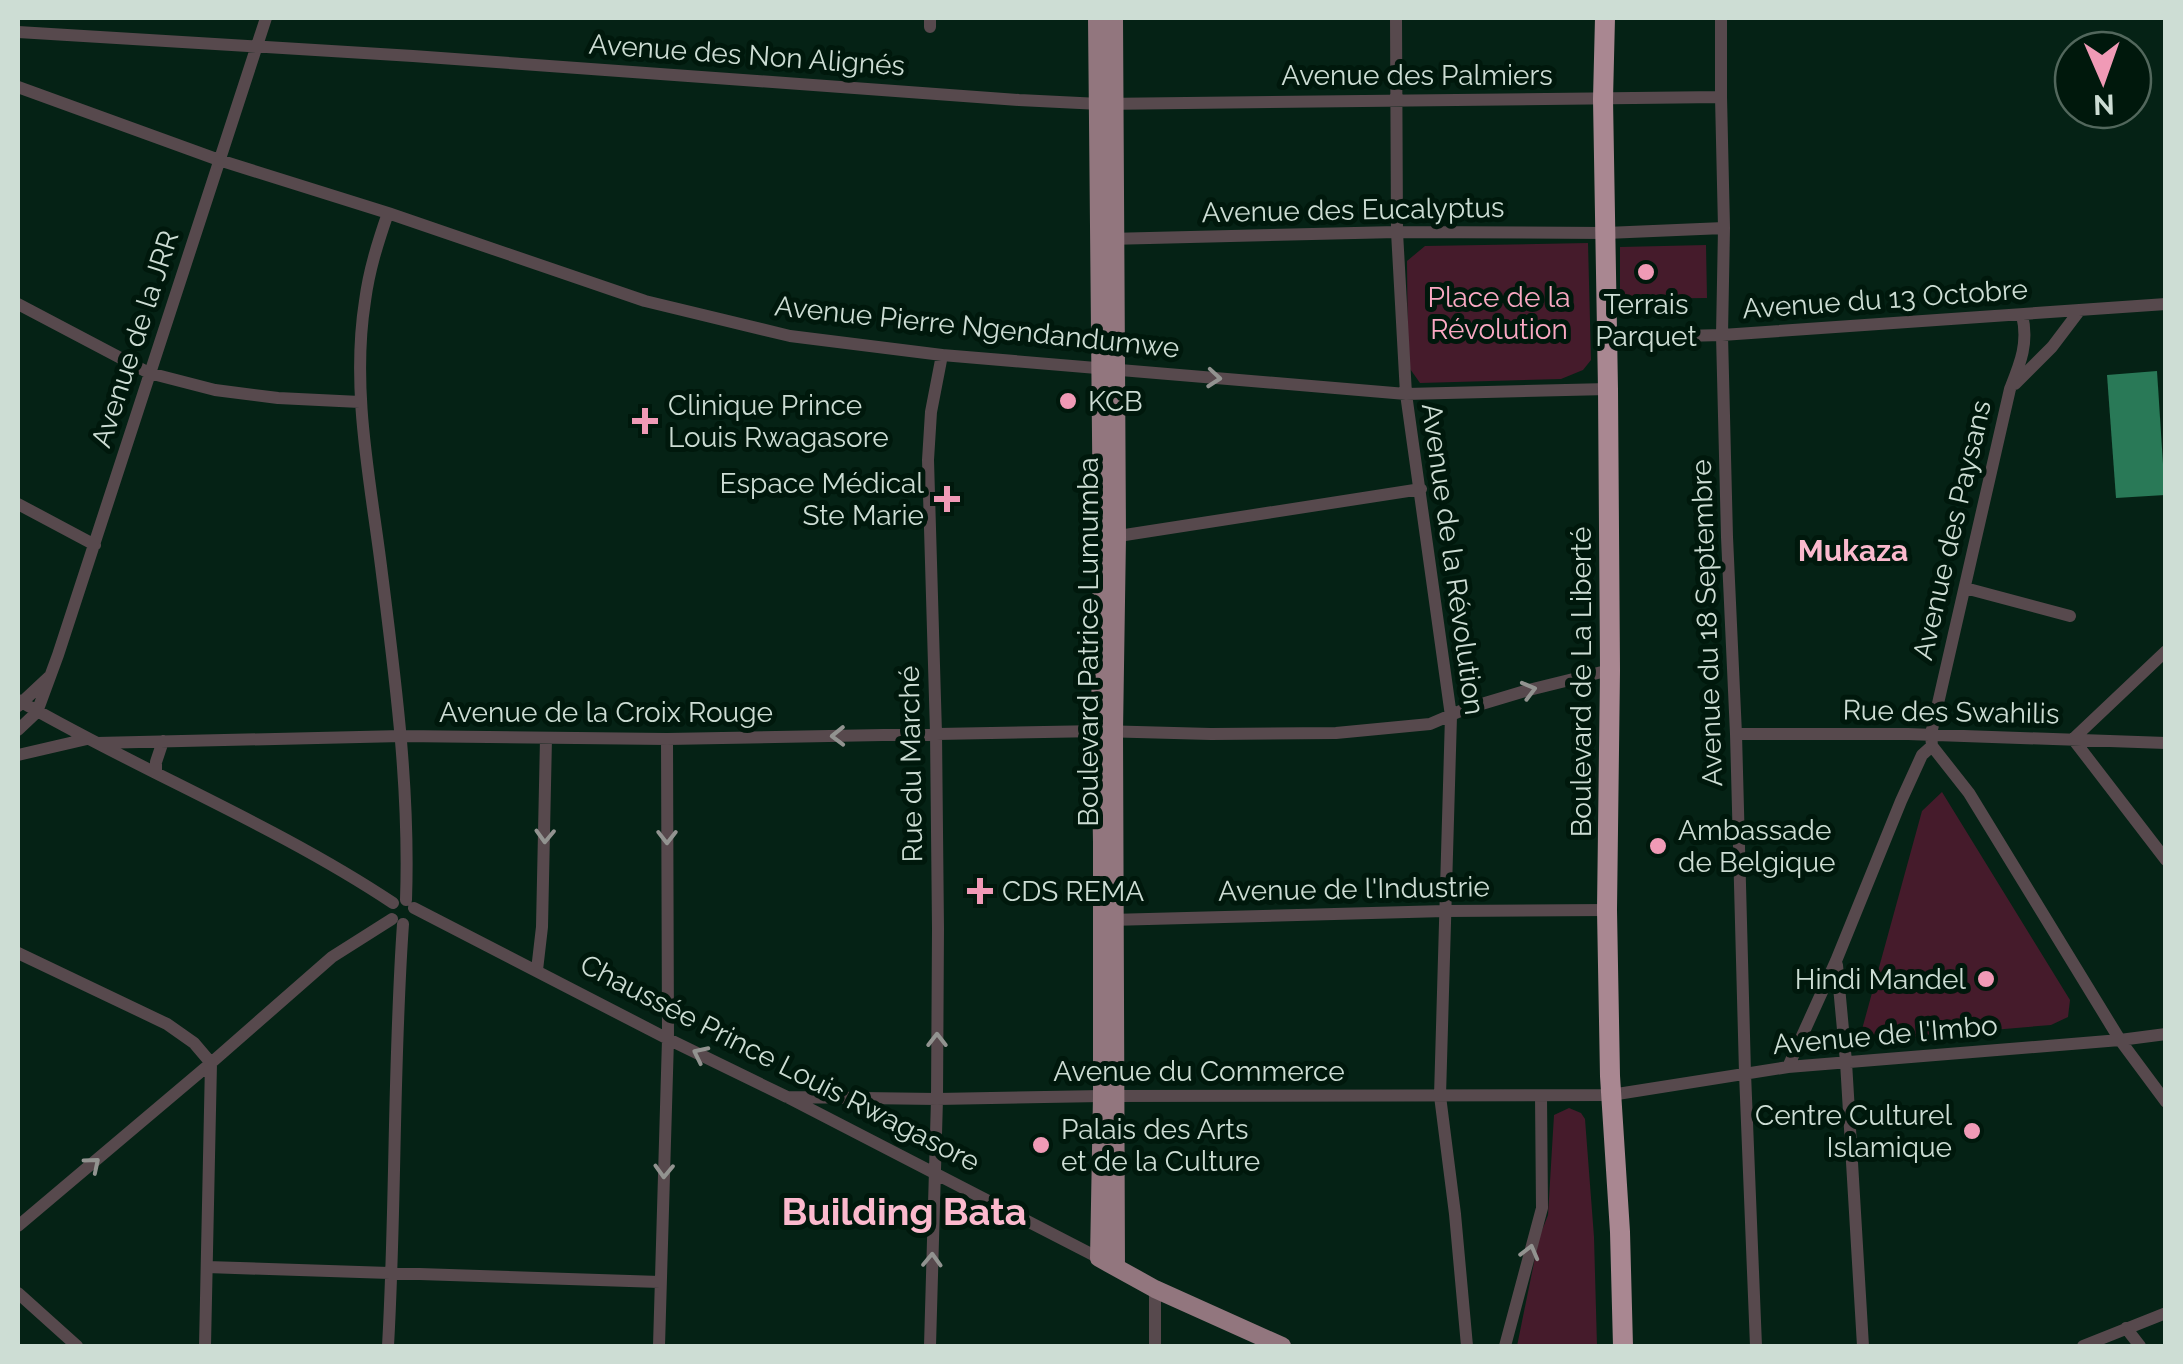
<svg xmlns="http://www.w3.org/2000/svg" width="2183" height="1364" font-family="Raleway,sans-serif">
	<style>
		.green { fill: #451b2b }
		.water { fill: #297957 }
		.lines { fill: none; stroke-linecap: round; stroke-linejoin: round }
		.minor { stroke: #57494d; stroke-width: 12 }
		.major { stroke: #92767e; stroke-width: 18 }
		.highway { stroke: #a98791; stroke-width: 20 }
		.oneway { stroke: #929390 }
		.poi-dot { fill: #f09ab6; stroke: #00180c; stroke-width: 4 }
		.labels { text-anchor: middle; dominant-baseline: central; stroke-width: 10; stroke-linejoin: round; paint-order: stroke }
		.street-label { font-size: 28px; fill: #cdddd4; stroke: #00180c }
		.park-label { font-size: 28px; fill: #faa9c3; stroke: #00180c }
		.poi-label { font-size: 28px; fill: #cdddd4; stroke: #00180c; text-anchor: start }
		.neighbourhood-label { font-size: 30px; font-weight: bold; fill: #fbb9cd; stroke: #00180c }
		.district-label { font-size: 38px; font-weight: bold; fill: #fbb9cd; stroke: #00180c }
	</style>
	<rect width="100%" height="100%" fill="#052215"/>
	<path class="green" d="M1588,243L1591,360L1583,370L1561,379L1420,383L1408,366L1407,261L1425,246Z
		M1706,245L1707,298L1620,299V247Z
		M1942,792L2070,1000L2068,1017L2051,1025L1863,1041L1861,1033L1922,811Z
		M1569,1108L1581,1113L1585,1119L1594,1237L1597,1346H1517L1539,1238L1548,1215L1554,1115Z"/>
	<path class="water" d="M2157,371L2165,495L2116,498L2107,375Z"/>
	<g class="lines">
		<path class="minor" d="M1396,18L1397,232L1406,394L1451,716L1440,1096L1455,1214L1467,1346
			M1721,18V97L1724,228L1722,335L1727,537L1736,734L1745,1073L1756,1346
			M930,27V18
			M18,32L413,56L1019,100L1100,104L1721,97
			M18,87L219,160L388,213L645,301L790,336L942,355L1406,394L1608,389
			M388,213C378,242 369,270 365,301C351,389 370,479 381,566C395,677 410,788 406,900
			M1108,239L1397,232L1606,233L1724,228
			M18,304L149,373L215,390L278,398L360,402
			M1607,338L1722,335L2166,304
			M2015,384L2052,347L2080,310
			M18,504L95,545
			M1112,537L1421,489
			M1965,588L2070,616
			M2166,651L2073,739L2166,860
			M18,700C140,771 274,824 393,903
			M18,706L49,677
			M18,730L37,712L58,655L266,18
			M1736,734H1908L2166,743
			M97,743L402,736L667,739L1100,731L1211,734L1336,733L1430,724L1465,709L1525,691L1610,670
			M1932,746L1969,793L2120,1040L2166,1102
			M18,755L87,739
			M156,772V762L163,741
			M414,908L668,1039L787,1097L1099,1258
			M1110,920L1445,911L1607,910
			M18,953L167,1024L194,1043L211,1063
			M1837,965L1846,1062L1863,1346
			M537,970L542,927L546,738
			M1788,1067L1836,961L1901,801L1922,755L1932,746L1931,734L2010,389C2020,364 2029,343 2022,315
			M787,1097L937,1099L1102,1096L1611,1095L1788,1067L2120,1040L2166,1034
			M18,1226L211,1063L332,957L392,919
			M207,1267L660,1282
			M18,1293L77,1346
			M2126,1328L2140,1346
			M205,1346L211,1063
			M388,1346C396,1206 393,1065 403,924
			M659,1346L668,1039L667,739
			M930,1346L937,1099L938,929L936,733L928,460L931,412L942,355
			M1155,1346V1289
			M1505,1346L1542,1208L1541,1096
			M2083,1346L2166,1313"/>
		<path class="major" d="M1097,18L1102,539L1100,731L1102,842V1096L1099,1258L1155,1289L1282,1346
			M1114,18L1117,537L1114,731L1116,1267"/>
		<path class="highway" d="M1605,18L1603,99L1608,389L1610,670L1607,910L1610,1076L1620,1232L1623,1346"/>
	</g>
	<defs><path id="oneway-chevron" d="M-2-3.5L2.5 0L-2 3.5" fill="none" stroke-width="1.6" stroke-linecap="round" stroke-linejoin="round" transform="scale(2.5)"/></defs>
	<g class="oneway">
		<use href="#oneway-chevron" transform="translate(1214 378) rotate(5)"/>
		<use href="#oneway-chevron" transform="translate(1529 690) rotate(-15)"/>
		<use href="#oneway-chevron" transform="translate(838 736) rotate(179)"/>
		<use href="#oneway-chevron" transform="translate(545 836) rotate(92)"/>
		<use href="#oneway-chevron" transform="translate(667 837) rotate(90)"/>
		<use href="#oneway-chevron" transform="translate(937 1040) rotate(-90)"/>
		<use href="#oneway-chevron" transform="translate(700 1054) rotate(-154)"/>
		<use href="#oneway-chevron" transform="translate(93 1164) rotate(-40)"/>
		<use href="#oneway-chevron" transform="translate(664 1171) rotate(92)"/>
		<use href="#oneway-chevron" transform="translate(1530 1252) rotate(-75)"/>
		<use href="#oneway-chevron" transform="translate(932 1260) rotate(-88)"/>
	</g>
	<g class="poi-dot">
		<circle cx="1646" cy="272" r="10"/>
		<circle cx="1068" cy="401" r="10"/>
		<path d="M640 406h10v10h10v10h-10v10h-10v-10h-10v-10h10z"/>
		<path d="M942 484h10v10h10v10h-10v10h-10v-10h-10v-10h10z"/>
		<circle cx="1658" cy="846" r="10"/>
		<path d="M975 876h10v10h10v10h-10v10h-10v-10h-10v-10h10z"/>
		<circle cx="1986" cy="979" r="10"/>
		<circle cx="1972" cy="1131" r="10"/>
		<circle cx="1041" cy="1145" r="10"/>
	</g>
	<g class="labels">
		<g class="street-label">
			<text transform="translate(747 55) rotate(4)">Avenue des Non Alignés</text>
			<text x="1417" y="75">Avenue des Palmiers</text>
			<text transform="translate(1353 210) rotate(-1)">Avenue des Eucalyptus</text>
			<text transform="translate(1885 299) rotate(-4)">Avenue du 13 Octobre</text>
			<text transform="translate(977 327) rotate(6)">Avenue Pierre Ngendandumwe</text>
			<text transform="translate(135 339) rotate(-72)">Avenue de la JRR</text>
			<text transform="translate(1952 530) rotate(-77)">Avenue des Paysans</text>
			<text transform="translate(1453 559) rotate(82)">Avenue de la Révolution</text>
			<text transform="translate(1707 623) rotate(-92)">Avenue du 18 Septembre</text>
			<text transform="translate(1088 642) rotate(-90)">Boulevard Patrice Lumumba</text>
			<text transform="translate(1581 682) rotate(-90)">Boulevard de La Liberté</text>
			<text x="606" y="712">Avenue de la Croix Rouge</text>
			<text transform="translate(1951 712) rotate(1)">Rue des Swahilis</text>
			<text transform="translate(911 764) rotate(-91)">Rue du Marché</text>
			<text transform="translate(1354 889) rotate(-1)">Avenue de l'Industrie</text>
			<text transform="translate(1885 1035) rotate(-5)">Avenue de l'Imbo</text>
			<text transform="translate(780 1063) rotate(27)">Chaussée Prince Louis Rwagasore</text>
			<text x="1199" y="1071">Avenue du Commerce</text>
		</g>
		<g class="park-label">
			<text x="1499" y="297">Place de la<tspan x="1499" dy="32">Révolution</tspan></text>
		</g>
		<g class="poi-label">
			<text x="1646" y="304" text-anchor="middle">Terrais<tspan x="1646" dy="32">Parquet</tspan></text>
			<text x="1088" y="401">KCB</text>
			<text x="668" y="405">Clinique Prince<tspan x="668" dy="32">Louis Rwagasore</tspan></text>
			<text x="924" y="483" text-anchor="end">Espace Médical<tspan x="924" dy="32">Ste Marie</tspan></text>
			<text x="1678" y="830">Ambassade<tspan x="1678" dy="32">de Belgique</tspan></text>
			<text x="1002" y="891">CDS REMA</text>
			<text x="1966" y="979" text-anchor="end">Hindi Mandel</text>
			<text x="1952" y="1115" text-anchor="end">Centre Culturel<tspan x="1952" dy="32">Islamique</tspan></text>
			<text x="1061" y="1129">Palais des Arts<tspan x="1061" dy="32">et de la Culture</tspan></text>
		</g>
		<g class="neighbourhood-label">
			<text x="1853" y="550">Mukaza</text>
		</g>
		<g class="district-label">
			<text x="904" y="1211">Building Bata</text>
		</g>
	</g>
	<rect width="2183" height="1364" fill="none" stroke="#cdddd4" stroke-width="40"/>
	<g transform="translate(2103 80) rotate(178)"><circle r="48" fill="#00180c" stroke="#52675c" stroke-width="2.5"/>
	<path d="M0-8L18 38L0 25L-18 38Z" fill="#f09ab6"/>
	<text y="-15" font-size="28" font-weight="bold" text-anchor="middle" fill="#cdddd4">N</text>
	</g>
</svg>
